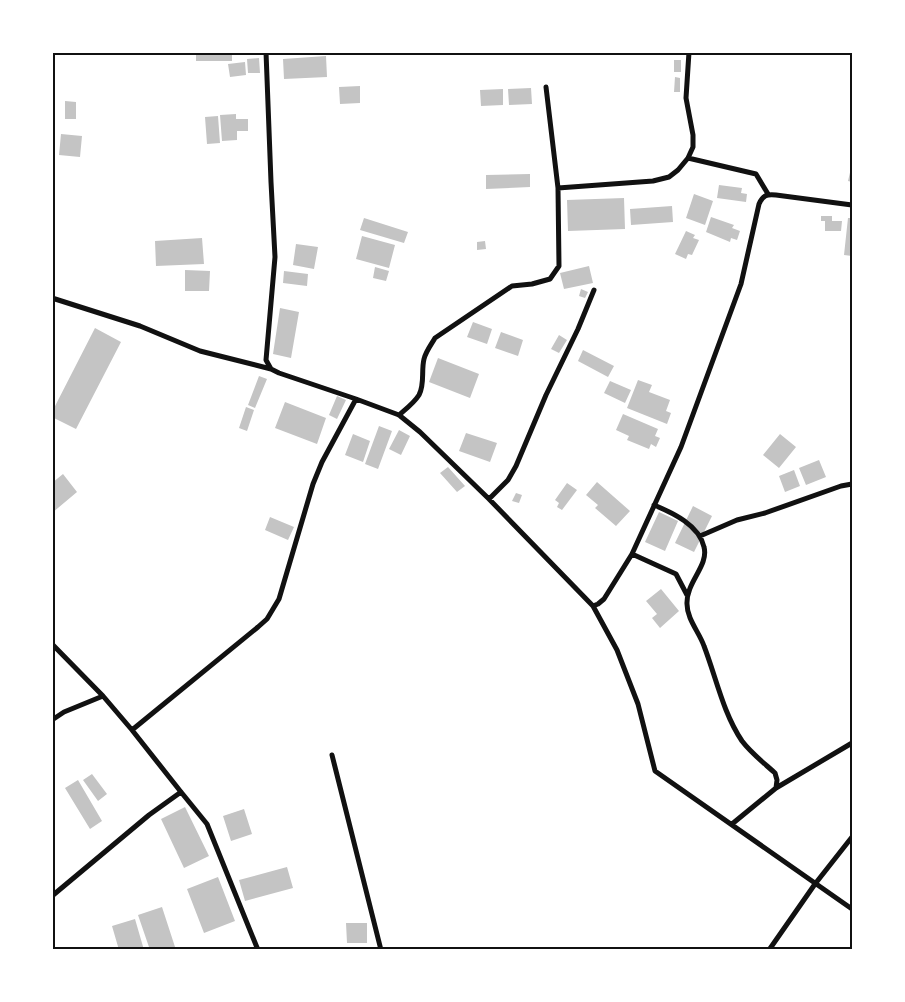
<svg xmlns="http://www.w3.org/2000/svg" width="905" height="1002" font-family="'Noto Sans',sans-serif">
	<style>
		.building { fill: #c4c4c4 }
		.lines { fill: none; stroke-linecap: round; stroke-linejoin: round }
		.minor { stroke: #111; stroke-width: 5 }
		.neatline { fill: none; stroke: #111; stroke-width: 2 }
	</style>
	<rect width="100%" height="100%" fill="#fff"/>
	<path class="building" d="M196,52H232V61H196Z
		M326,56L327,77L284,79L283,59Z
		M259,58L260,73H248L247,59Z
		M674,60H681V72H674Z
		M245,62L246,75L230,77L228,64Z
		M675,77L680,78V92H674Z
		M360,86V103L340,104L339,87Z
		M531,88L532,104L509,105L508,89Z
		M503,89V105L481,106L480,90Z
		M65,101L76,102V119H65Z
		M236,114V119H248V131H237V140L222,141L220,115Z
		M218,116L220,143L207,144L205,117Z
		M61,134L82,136L80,157L59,155Z
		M852,164V182L848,181Z
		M530,174V187L486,189V175Z
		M719,185L742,188L741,193L747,194L746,202L717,198Z
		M694,194L713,201L705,225L686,218Z
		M624,198L625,229L568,231L567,200Z
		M672,206L673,222L631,225L630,209Z
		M821,216H832V221H842L841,231H825V221H821Z
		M711,217L734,225L732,228L740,231L737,240L731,238L730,242L706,232Z
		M364,218L408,232L404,243L360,230Z
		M848,218H852V256L844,255Z
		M686,231L695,235L693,238L699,240L692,255L688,254L686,259L675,254Z
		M362,236L395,245L389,268L356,259Z
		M202,238L204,264L156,266L155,241Z
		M485,241L486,249L477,250V242Z
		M296,244L318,247L314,269L293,265Z
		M589,266L593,283L564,289L560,273Z
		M375,267L389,271L386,281L373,278Z
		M185,270L210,271L209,291H185Z
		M284,271L308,274L307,286L283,283Z
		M581,289L588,292L585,298L579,296Z
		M280,308L299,312L291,358L273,354Z
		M473,322L492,329L487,344L467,337Z
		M95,328L121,342L76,429L52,417V412Z
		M501,332L523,340L518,356L495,348Z
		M559,335L567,340L559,353L551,349Z
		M583,350L614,366L608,377L578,361Z
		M438,358L479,374L470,398L429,382Z
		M259,376L267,379L255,408L248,405Z
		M638,380L652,385L649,392L670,400L666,411L671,413L667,424L627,408Z
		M610,381L631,390L625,403L604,393Z
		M337,396L346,400L337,419L329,415Z
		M285,402L326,418L317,444L275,428Z
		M246,407L254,410L247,431L239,428Z
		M623,414L658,429L655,436L660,438L656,447L651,444L649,449L627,440L629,436L616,430Z
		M379,426L392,431L378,469L365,464Z
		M399,430L410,436L401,455L389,449Z
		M466,433L497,443L490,462L459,451Z
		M353,434L370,441L363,462L345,455Z
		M780,434L796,447L779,468L763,455Z
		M819,460L826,477L806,485L799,468Z
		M448,467L465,486L457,492L440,473Z
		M794,470L800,486L785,492L779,476Z
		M63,474L77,492L52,513V483Z
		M597,482L630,511L616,526L595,508L598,505L586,495Z
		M567,483L577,490L562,510L557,507L559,503L555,500Z
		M516,493L522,495L519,503L512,501Z
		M693,506L712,516L694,552L675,543Z
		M659,512L678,521L665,551L645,542Z
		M270,517L294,527L288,540L265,530Z
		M661,589L679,611L660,628L652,618L657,614L646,601Z
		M92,774L107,794L98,801L83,780Z
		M78,780L102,821L90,829L65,788Z
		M185,807L209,856L184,868L161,819Z
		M244,809L252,834L231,841L223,816Z
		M287,867L293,888L245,901L239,880Z
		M218,877L235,921L204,933L187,889Z
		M162,907L176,950H150L138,915Z
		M135,919L144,950H119L112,926Z
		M346,923H367V943H347Z"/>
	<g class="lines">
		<path class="minor" d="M266,52L271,182L275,257L266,360L271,369L279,373L356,399
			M688,158L756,174L768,194
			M558,188L653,181L669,177L678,170L688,158L693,147V135L686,98L689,52
			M52,298L140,326L200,351L271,369
			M399,415C406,409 414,403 419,395C425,384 421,371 424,359C426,351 431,345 435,338L512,286L532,284L550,279L559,266L558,188L546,87
			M489,499L508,480L516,466L546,395L578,329L594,290
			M654,505C673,513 699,525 704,547C709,566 686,582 687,604C687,619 699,632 704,646C716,677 723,713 742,741C751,753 764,763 775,773L777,780L776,788L732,824
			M700,536L737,520L765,513L841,486L852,484
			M632,554L676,574L687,595
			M593,606L598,604L604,599L632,554L681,447L741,284L759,204C763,195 767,194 776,195L852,205
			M52,644L103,696L132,730
			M52,720L64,712L103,696
			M332,755L381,950
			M776,788L852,743
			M52,896L149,815L181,792
			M258,950L207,824L181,792L132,730L258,627L267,619L279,599L313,484L322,462L356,399L399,415L420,432L489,499L593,606L617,650L638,704L655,771L852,909
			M769,950L815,884L852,837"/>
	</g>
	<rect width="905" height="1002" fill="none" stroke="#ffffff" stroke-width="108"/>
	<rect x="54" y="54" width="797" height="894" class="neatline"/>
</svg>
